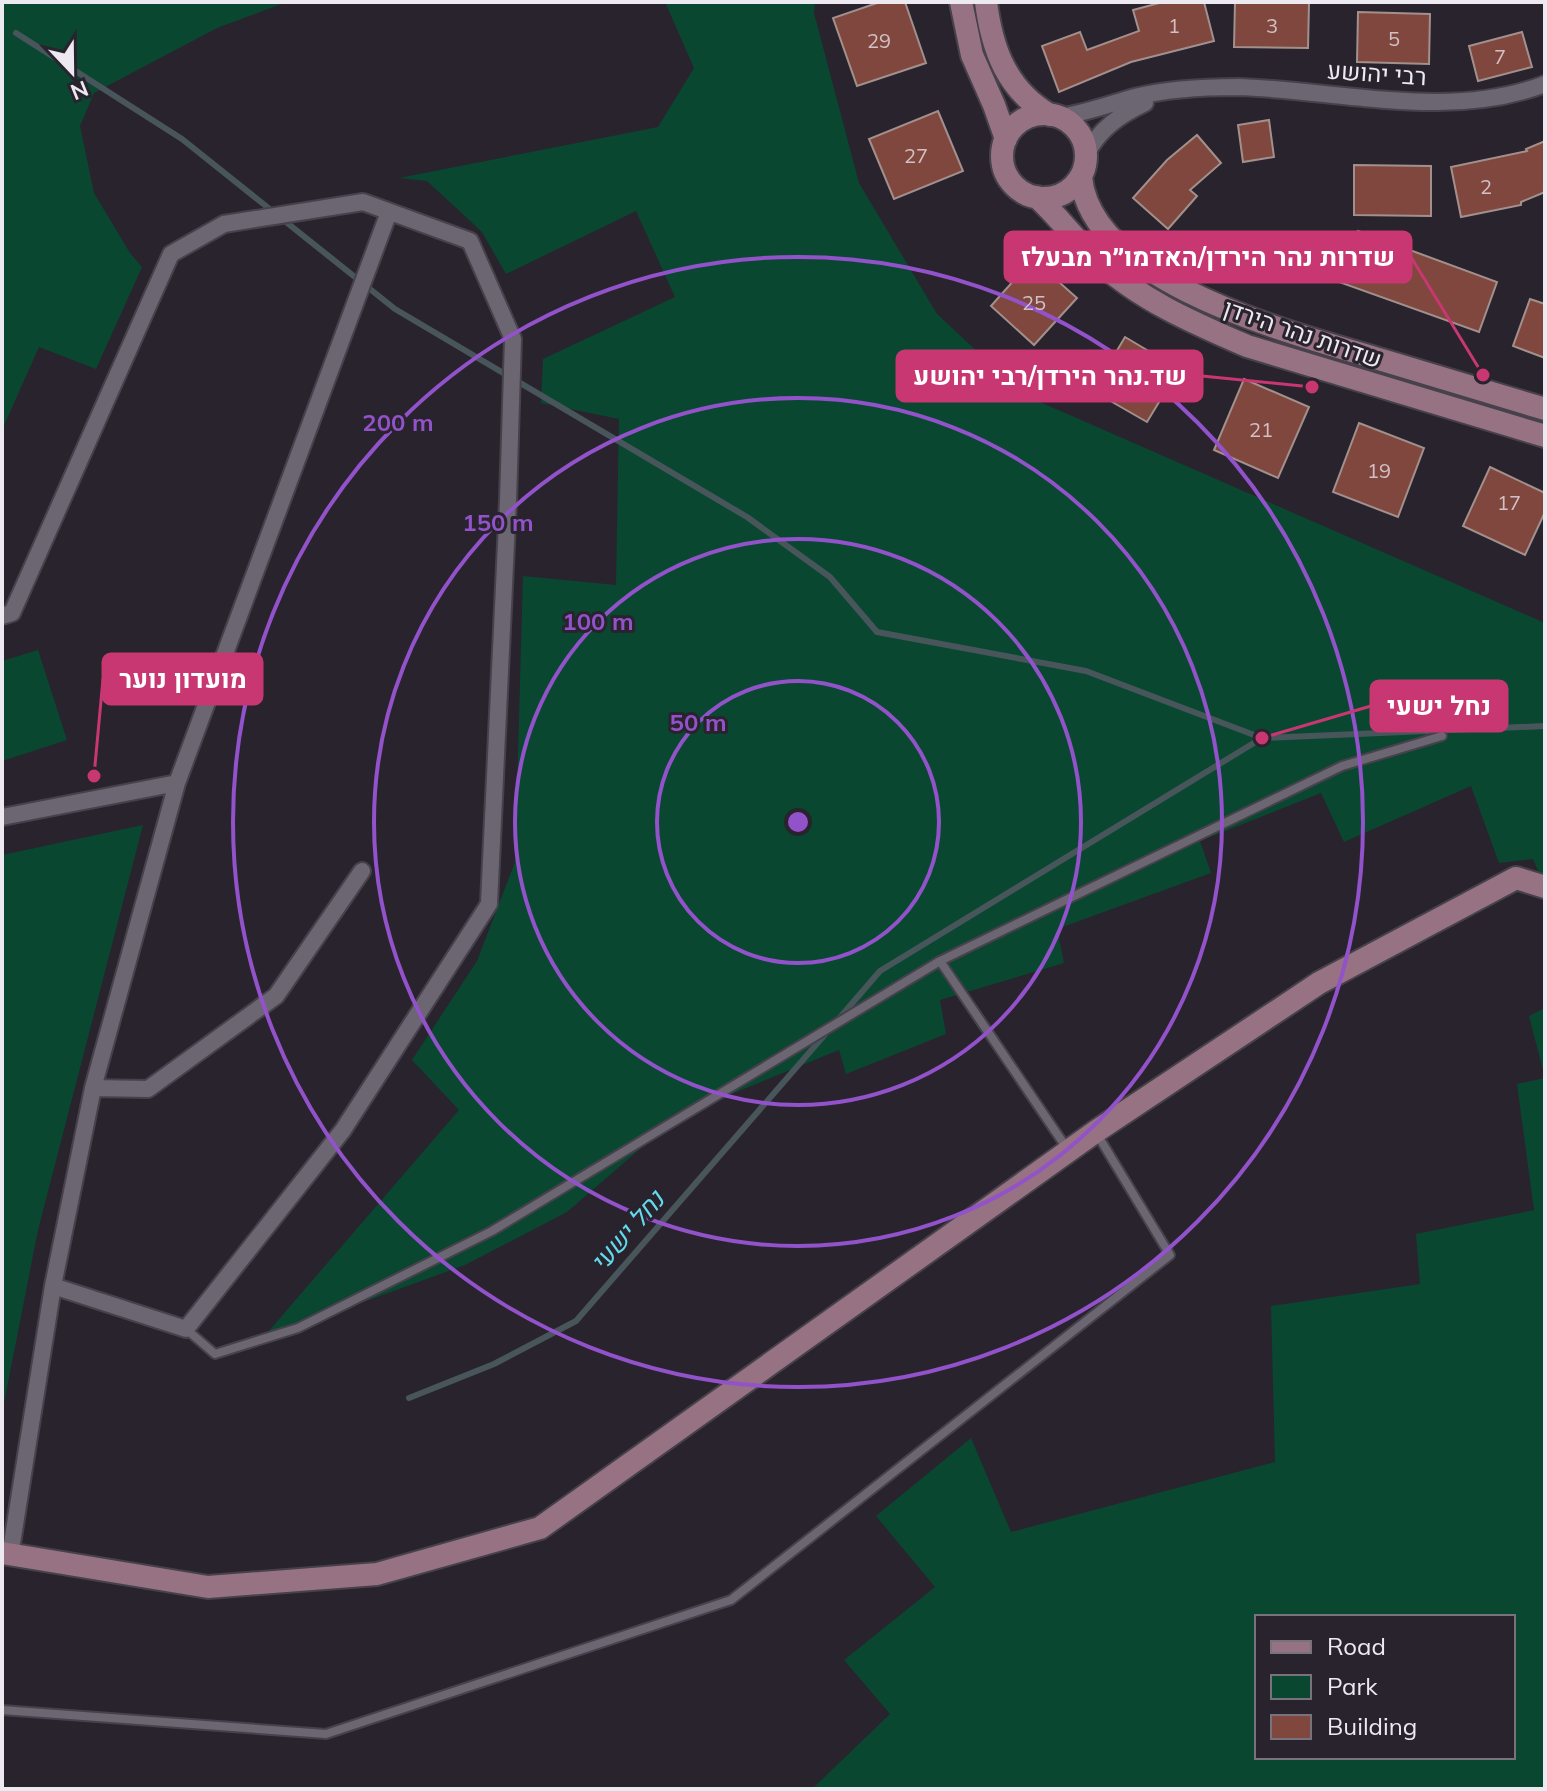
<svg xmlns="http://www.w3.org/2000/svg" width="1547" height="1791" font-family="Mulish,Heebo,sans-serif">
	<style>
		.green { fill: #094731; fill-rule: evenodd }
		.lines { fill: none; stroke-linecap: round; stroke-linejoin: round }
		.stream { stroke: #48565b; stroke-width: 6 }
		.building { fill: #80473f; stroke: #a2908d; stroke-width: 2 }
		.lane-casing { stroke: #46414b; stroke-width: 12 }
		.street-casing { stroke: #46414b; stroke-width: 20 }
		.secondary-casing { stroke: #46414b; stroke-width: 26 }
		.lane { stroke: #6c6572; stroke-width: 8 }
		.street { stroke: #6c6572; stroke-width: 16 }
		.secondary { stroke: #977283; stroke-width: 22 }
		.ring { fill: none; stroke: #9252c9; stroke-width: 4 }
		.labels { text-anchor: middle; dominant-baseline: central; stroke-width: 6; stroke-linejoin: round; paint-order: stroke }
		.number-label { font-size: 20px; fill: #d2c0c4 }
		.street-label { font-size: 24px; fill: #ede9f1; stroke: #29232e }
		.water-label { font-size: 26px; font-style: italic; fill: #62daeb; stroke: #29232e }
		.centre { fill: #9252c9; stroke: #29232e; stroke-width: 4 }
		.ring-label { font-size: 24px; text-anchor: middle; font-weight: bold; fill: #9252c9; stroke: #29232e; stroke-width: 6; stroke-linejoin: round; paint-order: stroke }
		.leader { fill: none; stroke: #c83772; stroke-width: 3 }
		.callout-dot { fill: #c83772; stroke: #29232e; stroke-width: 3 }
		.callout { fill: #c83772; stroke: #c83772; stroke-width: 3 }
		.callout-label { font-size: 26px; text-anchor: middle; font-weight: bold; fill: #fff }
	</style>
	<rect width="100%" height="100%" fill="#29232e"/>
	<path class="green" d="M2,2H287L217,28L94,93L80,126L94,193L130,253L142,267L96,369L39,347L2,430Z
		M665,2H815L814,13L859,183L937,314L1024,395L1545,623V887L1533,859L1499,863L1471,786L1344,842L1321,793L1200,841L1211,873L1057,929L1064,963L940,1000L946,1034L846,1074L839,1050L678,1116L567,1212L465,1265L262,1339L459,1110L412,1060L477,961L515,862L523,576L616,585L619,419L541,403L543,359L675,297L636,211L506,274L482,232L427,181L399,178L658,127L694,68Z
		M38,650L67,740L2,761V661Z
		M143,825L38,1230L2,1413V855Z
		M1545,1008V1789H812L890,1714L844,1660L935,1587L876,1516L971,1438L1011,1532L1275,1462L1271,1306L1420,1284L1416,1234L1534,1210L1517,1084L1545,1078L1529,1016ZM1513,1617V1757H1257V1617Z"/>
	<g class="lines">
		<path class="stream" d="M16,33L182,139L395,309L747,517L830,577L877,632L1086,671L1262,738
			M836,1022L880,971L1262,738L1545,726
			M409,1398L494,1364L576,1321L828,1031"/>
	</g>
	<path class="building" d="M880,2H905L926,63L857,86L833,18Z
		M1163,2H1204L1214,41L1131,62L1059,92L1042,46L1080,32L1087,50L1139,31L1133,10Z
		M1235,2L1309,3L1308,48L1234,47Z
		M1358,12L1430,14L1429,64L1357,62Z
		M1522,32L1532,67L1478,81L1469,46Z
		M938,111L963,171L894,199L869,139Z
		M1269,120L1274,157L1243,162L1238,125Z
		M1197,135L1221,163L1190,190L1197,196L1168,229L1133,198L1167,160Z
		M1545,141V192L1521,202V205L1461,217L1451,167L1527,151L1526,149Z
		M1354,165L1431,166V216L1354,215Z
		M1358,231L1497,282L1479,332L1339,282Z
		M1033,259L1077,298L1034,345L991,306Z
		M1530,299L1545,304V358L1513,346Z
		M1125,337L1179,369L1147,422L1093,391Z
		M1244,379L1309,407L1278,478L1214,450Z
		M1359,423L1424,448L1398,517L1333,492Z
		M1490,467L1545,493V512L1525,555L1463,526Z"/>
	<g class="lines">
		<g class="lane-casing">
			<path id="lane" d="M940,961L1068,1150
				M186,1329L215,1354L298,1328L492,1231L940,961L1342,766L1442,736
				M2,1710L326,1734L731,1600L1170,1255L1097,1134"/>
		</g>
		<g class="street-casing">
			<path id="street" d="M1059,117C1086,113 1109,104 1135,97C1167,89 1205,87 1238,87C1338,90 1448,121 1545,84
				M1086,155C1099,129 1120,115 1145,103
				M2,616L12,613L171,254L224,224L363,202L470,241L513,339L508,501L489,904L343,1130L186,1329L53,1286
				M2,817L177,783
				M93,1088L148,1089L276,996L362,871
				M10,1556L53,1286L93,1088L177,783L389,212"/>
		</g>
		<g class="secondary-casing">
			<path id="secondary" d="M961,2L972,55L994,105L1006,139
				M986,2C992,50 1007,90 1050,115
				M1002 156a42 42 0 1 1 84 0a42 42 0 1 1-84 0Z
				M1081,177C1091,284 1297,334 1382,360C1436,376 1491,393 1545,409
				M1037,197C1059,217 1075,240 1097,260C1140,300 1194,323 1247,346L1545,436
				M2,1553L208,1587L377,1574L540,1528L1095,1132L1319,983L1516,878L1545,887"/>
		</g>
		<use href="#lane" class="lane"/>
		<use href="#street" class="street"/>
		<use href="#secondary" class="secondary"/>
	</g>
	<g class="ring">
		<circle cx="798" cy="822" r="141"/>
		<circle cx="798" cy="822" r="283"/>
		<circle cx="798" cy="822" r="424"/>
		<circle cx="798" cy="822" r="565"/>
	</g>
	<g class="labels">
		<g class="number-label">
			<text x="1174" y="25">1</text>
			<text x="1272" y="25">3</text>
			<text x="1394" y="38">5</text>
			<text x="879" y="40">29</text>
			<text x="1500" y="56">7</text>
			<text x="916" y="155">27</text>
			<text x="1486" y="186">2</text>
			<text x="1034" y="302">25</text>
			<text x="1261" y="429">21</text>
			<text x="1379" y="470">19</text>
			<text x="1509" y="502">17</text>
		</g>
		<g class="street-label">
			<text transform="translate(1377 73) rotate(4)">רבי יהושע</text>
			<text transform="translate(1303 333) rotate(19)">שדרות נהר הירדן</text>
		</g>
		<g class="water-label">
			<text transform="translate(627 1231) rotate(-49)">נחל ישעי</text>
		</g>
	</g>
	<circle cx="798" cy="822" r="12" class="centre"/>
	<g class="ring-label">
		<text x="398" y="431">200 m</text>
		<text x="498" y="531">150 m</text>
		<text x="598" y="630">100 m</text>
		<text x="698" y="731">50 m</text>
	</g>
	<path class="leader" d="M1483 375L1411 257M1312 387L1202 376M94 776L103 679M1262 738L1371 706"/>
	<g class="callout-dot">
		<circle cx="1483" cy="375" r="8"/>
		<circle cx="1312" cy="387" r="8"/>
		<circle cx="94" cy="776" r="8"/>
		<circle cx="1262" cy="738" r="8"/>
	</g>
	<g class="callout">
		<rect x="1005" y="232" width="406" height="50" rx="8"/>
		<rect x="897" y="351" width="305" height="50" rx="8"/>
		<rect x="103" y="654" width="159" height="50" rx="8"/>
		<rect x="1371" y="681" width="136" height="50" rx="8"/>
	</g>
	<g class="callout-label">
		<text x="1208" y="266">שדרות נהר הירדן/האדמו״ר מבעלז</text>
		<text x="1050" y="385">שד.נהר הירדן/רבי יהושע</text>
		<text x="183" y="688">מועדון נוער</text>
		<text x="1439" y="715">נחל ישעי</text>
	</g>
	<rect width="1547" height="1791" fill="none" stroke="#ede9f1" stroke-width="8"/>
	<rect x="1255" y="1615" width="260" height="144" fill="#29232e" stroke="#77727c" stroke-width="2"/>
	<rect x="1271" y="1641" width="40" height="12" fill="#977283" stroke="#77727c" stroke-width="2"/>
	<text x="1327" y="1655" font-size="24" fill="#ede9f1">Road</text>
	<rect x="1271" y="1675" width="40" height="24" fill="#094731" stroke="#77727c" stroke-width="2"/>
	<text x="1327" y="1695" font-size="24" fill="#ede9f1">Park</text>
	<rect x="1271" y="1715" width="40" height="24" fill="#80473f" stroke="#77727c" stroke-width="2"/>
	<text x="1327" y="1735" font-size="24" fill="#ede9f1">Building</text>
	<g transform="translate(72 72) rotate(158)" stroke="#29232e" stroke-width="6" paint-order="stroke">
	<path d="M0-6L14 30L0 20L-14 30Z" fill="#ede9f1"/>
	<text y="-12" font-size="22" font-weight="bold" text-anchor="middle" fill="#ede9f1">N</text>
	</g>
</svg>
